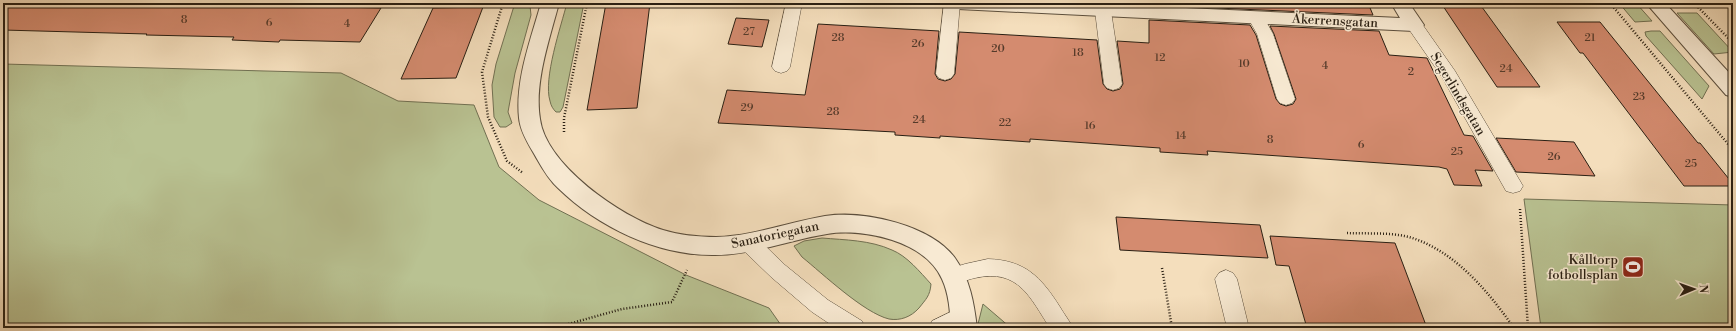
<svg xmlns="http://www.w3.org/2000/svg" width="1736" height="331" font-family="'Libre Bodoni',serif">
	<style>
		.green { fill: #b9c292; stroke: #717052 }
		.building { fill: #d48b6f; stroke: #291f13 }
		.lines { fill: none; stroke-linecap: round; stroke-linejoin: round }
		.service-casing { stroke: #5c4f3d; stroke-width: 1 }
		.minor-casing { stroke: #5c4f3d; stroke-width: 2 }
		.path { stroke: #291f13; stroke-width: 2.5; stroke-dasharray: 1 2; stroke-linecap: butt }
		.service { fill: #f8ead3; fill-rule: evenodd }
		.minor { fill: #f8ead3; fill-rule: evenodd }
		.labels { text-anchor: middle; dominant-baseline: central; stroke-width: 3; stroke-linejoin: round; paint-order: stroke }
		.number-label { font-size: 11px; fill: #543a2a }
		.street-label { font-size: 13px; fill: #291f13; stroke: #f8ead3 }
		.poi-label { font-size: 13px; fill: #291f13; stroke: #f8ead3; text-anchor: end }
	</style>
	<rect width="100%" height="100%" fill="#f4debc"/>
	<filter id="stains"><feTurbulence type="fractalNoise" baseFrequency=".005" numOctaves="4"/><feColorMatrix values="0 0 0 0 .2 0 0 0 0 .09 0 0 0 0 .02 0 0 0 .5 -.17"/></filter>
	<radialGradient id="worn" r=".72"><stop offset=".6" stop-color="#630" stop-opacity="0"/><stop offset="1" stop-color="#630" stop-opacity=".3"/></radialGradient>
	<path class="green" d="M519,3L530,6L531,15L515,73L508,112L512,123L506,127H500L494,117L492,85L496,64L514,6Z
		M567,3H584L563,107L560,112H556C553,109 551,106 550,101C543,79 561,26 567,3Z
		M1619,3H1636L1652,21L1635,22Z
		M1677,13H1697L1733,52L1714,54Z
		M1651,31H1660L1709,86L1702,99L1646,36L1645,32Z
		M3,64L341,73L398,101L474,105L499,167L539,200L686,275L769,308L783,328H3Z
		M1524,199L1733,205V328H1541Z
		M822,238C845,240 870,240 892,250C907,256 920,272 931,284C930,296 926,299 919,308C911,317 900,321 889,319C864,313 823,274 802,257L794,246L804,241Z
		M983,304L1011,328H977Z"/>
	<path class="building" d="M3,3H165L381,8L360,42L280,40L279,42L232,40L234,37L146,35L147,34L3,30Z
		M606,3H650L637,108L587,110Z
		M1150,3H1368L1373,15L1150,5Z
		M1441,3H1479L1540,87H1497Z
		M483,7L456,78L401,79L433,8Z
		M736,18L769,20L762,47L728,44Z
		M1149,20L1250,25L1256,35L1276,99L1280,104L1286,106L1293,104L1296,99L1274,34L1270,26L1379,31L1389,55L1427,58L1464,135L1473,136L1493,171L1475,170L1482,186L1454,185L1447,169L1439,167L1207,151L1208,155L1160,152V148L1030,139V142L940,136V138L895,135V132L718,123L727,90L805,95L818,24L939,31L935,74L938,79L945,81L951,79L955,74L959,32L1097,40L1103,84L1107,89L1113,91L1120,89L1123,84L1117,41L1149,43Z
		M1557,22H1600L1698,143H1700L1733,184V186H1684L1583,53H1580Z
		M1496,138L1574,142L1595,176L1516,172Z
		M1116,217L1260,225L1268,258L1120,250Z
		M1270,236L1395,243L1427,328H1307L1289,266L1276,265Z"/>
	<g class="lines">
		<g class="service-casing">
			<path id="service" d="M786,3H802L790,67L787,71L781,73L775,71L772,67Z
				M944,3H960L954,74L951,78L945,80L939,78L936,74Z
				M1103,6L1109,7L1111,11L1122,84L1119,88L1113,90L1107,88L1104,84L1095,11L1097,7Z
				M1256,13L1262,14L1273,34L1295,99L1292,103L1286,105L1280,103L1277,99L1257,34L1248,18L1250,14Z
				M1414,20L1420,21L1455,71L1523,186L1520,191L1513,193L1506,191L1442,77L1406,25L1408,21Z
				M749,235L756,237L785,265L828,300L862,321L865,328H836L812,312L771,277L742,249L739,243L742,237Z
				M988,259C1025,260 1041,277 1060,307C1064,314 1069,320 1073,328H1050C1030,298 1019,268 975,278C965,280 956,286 946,282L942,276L946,270L965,264Z
				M1226,270L1233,273L1237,279L1249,328H1227L1215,279L1219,273Z
				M963,306L971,309L974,315C965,331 945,328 929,328L932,321Z"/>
		</g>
		<g class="minor-casing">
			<path id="minor" d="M541,3H559C550,38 534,82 540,119C546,165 621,217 663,230C679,235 699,237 716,237C754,236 789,222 825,216C864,210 931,225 955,258C970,279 974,303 977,328H951C950,311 949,294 942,279C925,241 864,228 827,234C789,240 753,255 715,255C658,256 598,227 558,188C547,178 540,164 533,152C527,142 520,130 519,118C515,80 531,39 541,3Z
				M949,3H1078L1400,18L1391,3H1409L1424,25L1421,29L1414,31L958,9L951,7Z
				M1646,3H1665L1733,77V97L1726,95Z"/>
		</g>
		<path class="path" d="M503,3L482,72L488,117L507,161L523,173
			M1610,3L1733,150
			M1694,3L1733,43
			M564,132V118L587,3
			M1520,209L1528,328
			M1347,233C1367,234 1389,232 1409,237C1454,250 1488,291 1514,328
			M1162,268L1172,328
			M554,328L622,309L672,302L687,270"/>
		<use href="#service" class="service"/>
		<use href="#minor" class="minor"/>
	</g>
	<defs>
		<g id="stadium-square" transform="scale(1.15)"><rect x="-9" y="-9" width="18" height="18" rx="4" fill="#8f2418" stroke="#f8ead3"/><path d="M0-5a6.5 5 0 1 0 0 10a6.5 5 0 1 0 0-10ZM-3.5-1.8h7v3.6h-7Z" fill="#fff"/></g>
	</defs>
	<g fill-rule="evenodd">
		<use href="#stadium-square" x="1633" y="267"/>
	</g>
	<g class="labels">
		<g class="number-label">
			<text x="184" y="20">8</text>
			<text x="269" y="23">6</text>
			<text x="347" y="24">4</text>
			<text x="749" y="32">27</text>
			<text x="838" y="38">28</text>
			<text x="1590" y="38">21</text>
			<text x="918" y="44">26</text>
			<text x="998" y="49">20</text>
			<text x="1078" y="53">18</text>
			<text x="1160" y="58">12</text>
			<text x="1244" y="64">10</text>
			<text x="1325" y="66">4</text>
			<text x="1506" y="69">24</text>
			<text x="1411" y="72">2</text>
			<text x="1639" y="97">23</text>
			<text x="747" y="108">29</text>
			<text x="833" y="112">28</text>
			<text x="919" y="120">24</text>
			<text x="1005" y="123">22</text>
			<text x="1090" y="126">16</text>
			<text x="1181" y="136">14</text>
			<text x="1270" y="140">8</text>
			<text x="1361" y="145">6</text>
			<text x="1457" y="152">25</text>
			<text x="1554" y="157">26</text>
			<text x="1691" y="164">25</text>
		</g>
		<g class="street-label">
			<text transform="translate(1335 21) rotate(3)">Åkerrensgatan</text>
			<text transform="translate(1458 94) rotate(59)">Segerlindsgatan</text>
			<text transform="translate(775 235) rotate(-12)">Sanatoriegatan</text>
		</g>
		<g class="poi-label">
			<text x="1618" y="260">Kålltorp<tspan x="1618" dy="15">fotbollsplan</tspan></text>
		</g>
	</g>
	<rect width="1736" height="331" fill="none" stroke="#f4debc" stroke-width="16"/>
	<rect x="4" y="4" width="1728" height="323" fill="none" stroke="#291f13" stroke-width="2"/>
	<rect x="8" y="8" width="1720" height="315" fill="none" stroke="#291f13"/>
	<g transform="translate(1694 289) rotate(88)" stroke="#f8ead3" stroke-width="3" paint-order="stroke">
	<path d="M0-3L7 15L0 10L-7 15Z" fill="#291f13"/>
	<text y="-6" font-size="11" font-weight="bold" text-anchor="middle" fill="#291f13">N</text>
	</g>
	<rect width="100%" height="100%" filter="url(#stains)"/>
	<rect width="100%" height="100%" fill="url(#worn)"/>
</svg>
